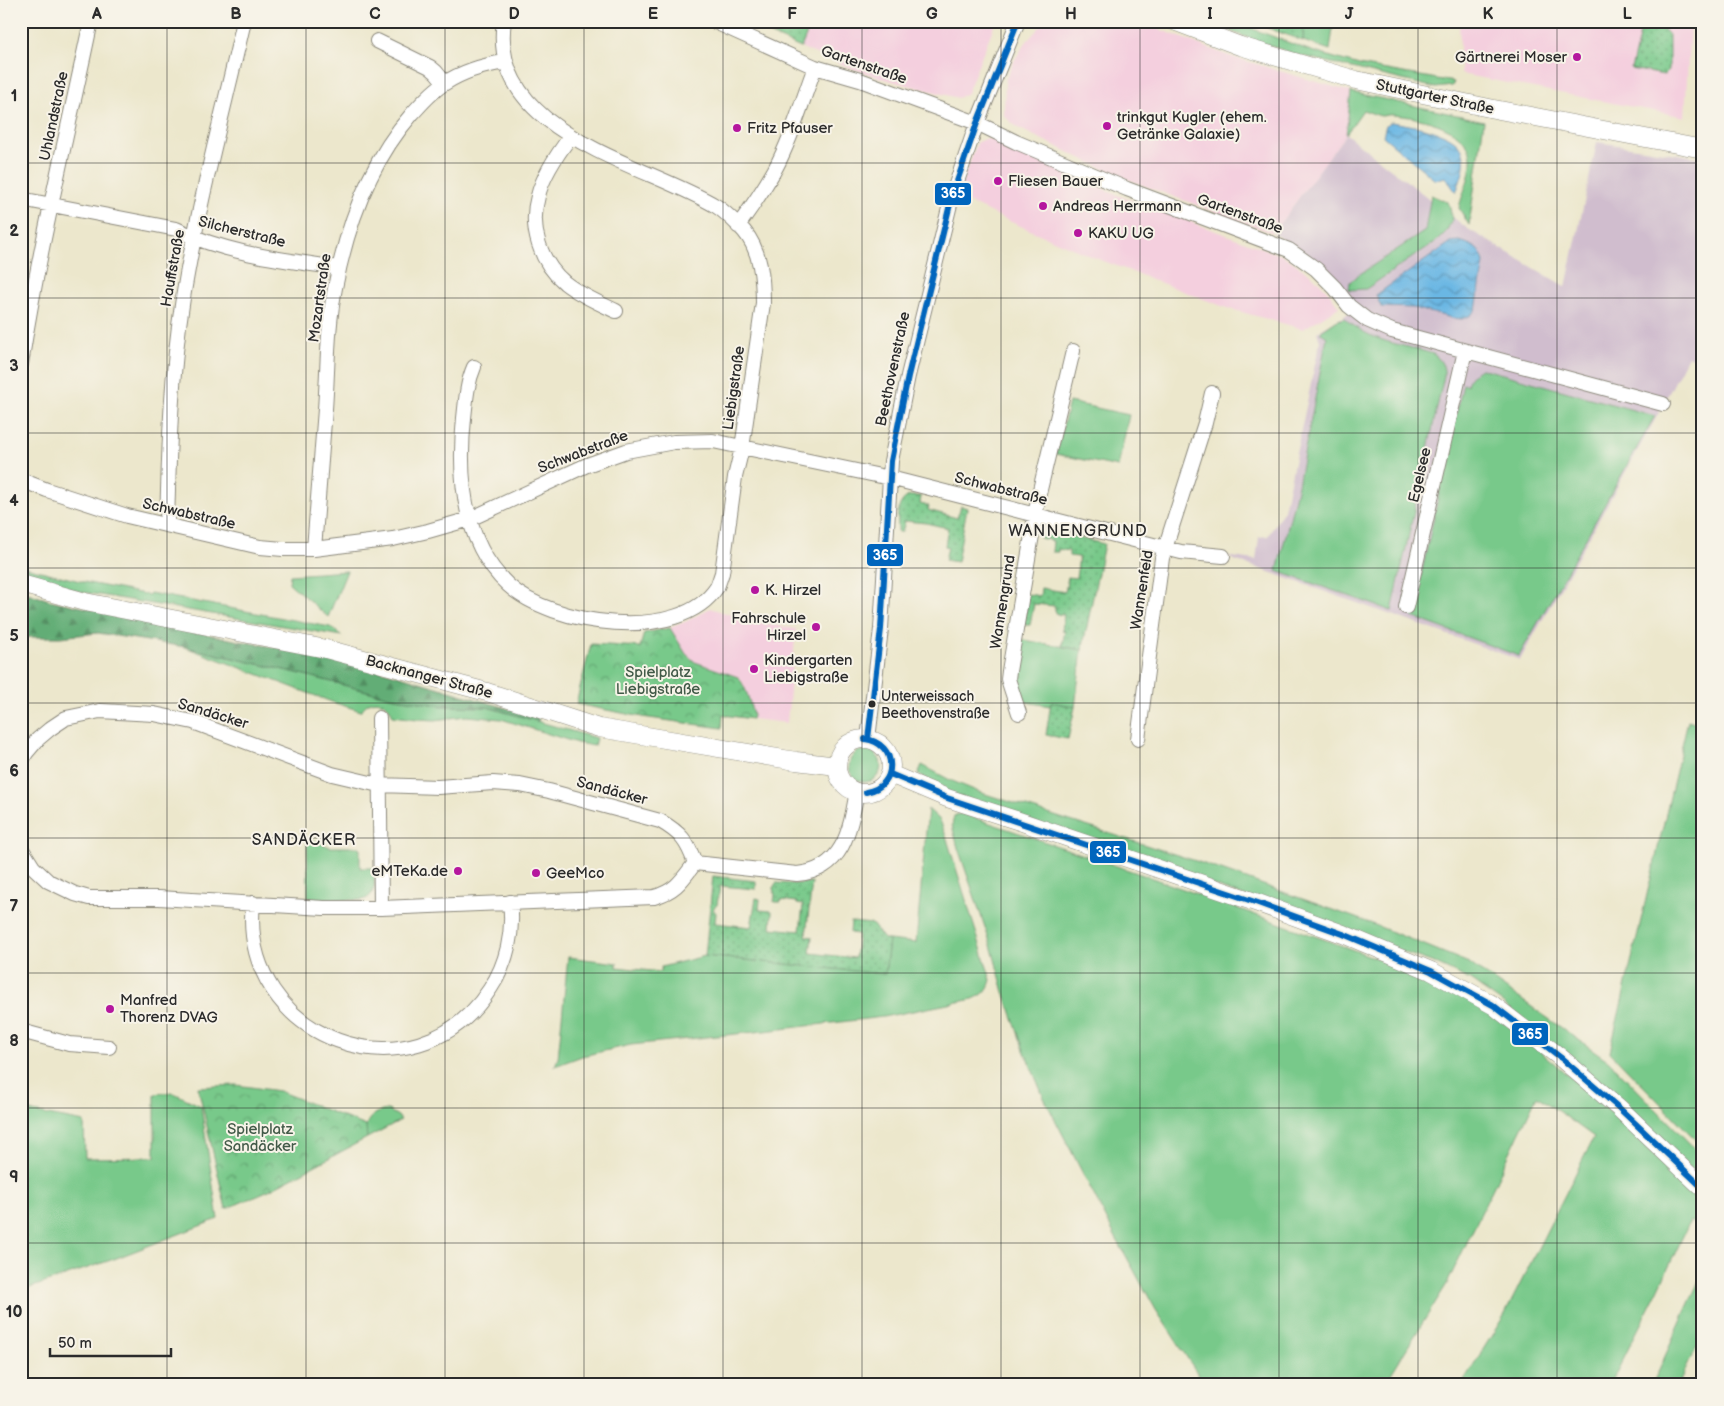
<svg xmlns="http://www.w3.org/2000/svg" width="1724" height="1406" font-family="'Balsamiq Sans',sans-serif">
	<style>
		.built { fill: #f4cfde }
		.industrial { fill: #d0bdce; fill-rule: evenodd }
		.grass { fill: #78c98a; stroke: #527a5a }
		.forest { fill: url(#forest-firs); stroke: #466c50 }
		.park { fill: url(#park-crowns); stroke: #527a5a }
		.garden { fill: url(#garden-dots); stroke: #527a5a }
		.water { fill: url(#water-waves); stroke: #4b7188 }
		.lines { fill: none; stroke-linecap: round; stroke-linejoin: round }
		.minor-casing { stroke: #8c897c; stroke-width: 16 }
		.tertiary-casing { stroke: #8c897c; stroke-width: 19 }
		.minor { stroke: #fff; stroke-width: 14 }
		.tertiary { stroke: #fff; stroke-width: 18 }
		.bus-1-casing { stroke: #f7f3e8; stroke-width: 10 }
		.bus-1 { stroke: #0065bd; stroke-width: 6 }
		.grid { fill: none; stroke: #2b2b2b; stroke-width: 1; stroke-opacity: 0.55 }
		.poi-dot { fill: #b5179e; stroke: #f7f3e8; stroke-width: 2 }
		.bus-dot { fill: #2b2b2b; stroke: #f7f3e8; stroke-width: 2 }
		.labels { text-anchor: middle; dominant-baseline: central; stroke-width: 4; stroke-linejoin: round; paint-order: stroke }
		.bus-label { font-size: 14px; fill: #2b2b2b; stroke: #f7f3e8; text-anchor: start }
		.poi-label { font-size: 15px; fill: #2b2b2b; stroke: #f7f3e8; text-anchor: start }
		.street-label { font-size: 15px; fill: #2b2b2b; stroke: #f7f3e8 }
		.park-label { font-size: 15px; fill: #425a48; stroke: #f7f3e8 }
		.neighbourhood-label { font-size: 16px; letter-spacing: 1px; fill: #2b2b2b; stroke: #f7f3e8 }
		.line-badge { stroke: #f7f3e8; stroke-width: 2 }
		.badge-label { font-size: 14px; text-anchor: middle; font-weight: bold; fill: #fff }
		.neatline { fill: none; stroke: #2b2b2b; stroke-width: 2 }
		.grid-label { font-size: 16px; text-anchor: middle; font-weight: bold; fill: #2b2b2b }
	</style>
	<defs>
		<pattern id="forest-firs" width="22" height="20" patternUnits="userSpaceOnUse" patternTransform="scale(1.25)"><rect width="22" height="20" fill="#62ad76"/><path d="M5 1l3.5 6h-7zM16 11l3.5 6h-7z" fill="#518d61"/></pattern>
		<pattern id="park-crowns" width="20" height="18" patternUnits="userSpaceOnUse" patternTransform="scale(1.25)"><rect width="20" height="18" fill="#78c98a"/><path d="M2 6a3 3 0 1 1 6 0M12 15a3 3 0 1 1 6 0" fill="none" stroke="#63a371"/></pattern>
		<pattern id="garden-dots" width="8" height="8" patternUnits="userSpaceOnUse" patternTransform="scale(1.25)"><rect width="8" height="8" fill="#78c98a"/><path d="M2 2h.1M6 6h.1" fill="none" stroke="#63a371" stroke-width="1.8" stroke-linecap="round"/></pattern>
		<pattern id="water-waves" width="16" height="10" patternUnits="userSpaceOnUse" patternTransform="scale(1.25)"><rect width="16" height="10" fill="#6bb7e4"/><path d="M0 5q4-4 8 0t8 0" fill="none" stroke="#5895b9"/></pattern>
	</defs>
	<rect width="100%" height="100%" fill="#f7f3e8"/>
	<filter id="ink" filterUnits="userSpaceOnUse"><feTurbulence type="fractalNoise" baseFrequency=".02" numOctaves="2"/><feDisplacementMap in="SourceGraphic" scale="10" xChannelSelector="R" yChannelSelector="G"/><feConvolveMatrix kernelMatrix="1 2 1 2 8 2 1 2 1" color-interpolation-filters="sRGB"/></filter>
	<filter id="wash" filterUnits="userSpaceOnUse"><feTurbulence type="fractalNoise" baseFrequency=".0096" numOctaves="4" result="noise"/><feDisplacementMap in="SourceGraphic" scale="20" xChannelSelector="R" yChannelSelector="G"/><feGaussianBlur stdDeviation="1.12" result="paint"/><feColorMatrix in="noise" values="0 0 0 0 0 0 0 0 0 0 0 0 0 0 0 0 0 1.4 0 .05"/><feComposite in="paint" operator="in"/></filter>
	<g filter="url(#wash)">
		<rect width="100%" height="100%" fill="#ece7cc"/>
		<path class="built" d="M812,21H996L967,93L958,98L888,80L856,70L801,48Z
			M1045,21H1138L1229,56L1351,92L1346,134L1273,233L1142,185L1110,172L1018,128L1004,116L1005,81L1014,61L1027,41Z
			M1459,21H1690L1685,117L1461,74Z
			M984,139H995L1117,195L1284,256L1313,276L1330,294L1339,307L1303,329L1227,308L1093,257L1011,222L957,197L977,143Z
			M710,608L751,621L796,629L787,723L752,719L753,716L749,699L743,683L739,677L695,662L686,654L670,628L687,621Z"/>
		<path class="industrial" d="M1346,134L1468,229L1566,287L1597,142L1703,158V363L1688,356L1656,418L1520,660L1223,556L1256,560L1259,537L1268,536L1284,510L1320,341L1317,332L1356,309L1312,258L1273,233ZM1484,258V263L1476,309L1471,315L1452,318L1414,308L1381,307L1378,301L1376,295Z"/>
		<path class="grass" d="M1204,21H1232L1311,51L1359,65L1454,82L1452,86L1436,88L1298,55L1259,42Z
			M1304,21H1334L1330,50L1303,41Z
			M1351,92L1484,121L1469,225L1459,208C1462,194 1470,179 1471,164C1475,128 1420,117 1393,115C1389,114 1385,116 1381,116C1376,115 1369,112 1363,110L1346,134Z
			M1431,195L1447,202L1450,207L1452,220L1446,232L1438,240L1366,289L1349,290L1350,282L1354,278L1425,231Z
			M1344,318C1372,343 1399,343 1433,354C1441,359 1445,367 1444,376L1392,611L1277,571L1297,490L1327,337L1320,332L1336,321Z
			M1481,369L1488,370L1655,416L1519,656L1412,617L1463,384L1467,385C1469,377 1474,373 1481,369Z
			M1069,402L1129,415L1118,467L1056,454Z
			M21,566L84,582L149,595L150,593L330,627L342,636L82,592L21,576Z
			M347,571L328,617L289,583L290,575Z
			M1018,639L1082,650L1075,707L1051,702L1050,706L1026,702L1013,683Z
			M185,647L297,673L390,697L443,706L487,707L596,738L594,746L577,743L501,719L466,716L435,720L417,719L393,716C388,699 370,696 361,711L332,702Z
			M1688,720L1703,725V1147L1610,1052Z
			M849 766a16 16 0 1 1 32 0a16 16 0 1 1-32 0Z
			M922,765L950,780L979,792L1196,861L1370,923L1469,963L1609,1061L1703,1157V1180L1504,1004L1470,980L1434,963L951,793L918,774Z
			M928,809L940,820L946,836L991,980C988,991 983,995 973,999L883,1017L764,1031L631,1045L582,1056L555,1066L558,1058L568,957L617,963V967L660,972L661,967L705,956L885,974L889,940L916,943Z
			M958,814H963L1158,880L1404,968L1442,983L1494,1014L1548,1058L1616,1117L1703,1202V1228L1690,1221L1658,1290L1610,1385H1461L1505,1314L1594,1137L1537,1096L1447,1284L1384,1385H1205L1156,1310L1116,1238L1044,1098L1024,1050L1004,992L991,945L958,848L952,825L954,816Z
			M307,838L330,847H360V868H374C374,881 378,896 362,900H308Z
			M172,1092L201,1106L218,1219L114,1259L21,1291V1108L33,1112L84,1122L85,1158L155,1157V1094Z
			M388,1110L398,1116L401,1120L367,1138C361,1122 374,1111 388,1110Z
			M1703,1272V1334L1678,1385H1652Z"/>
		<path class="forest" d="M21,591L49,600L239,641L347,660L539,718L538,721L487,707L443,706L390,697L297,673L185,647L98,633L60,637H30L21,640Z"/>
		<path class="park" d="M670,628L686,654L695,662L738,677C747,688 750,703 753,716L752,719L723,715L722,728L642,717L576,704L591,644L640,647L644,633Z
			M236,1085L279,1091L366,1126L367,1138L269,1190L226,1209L198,1087Z"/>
		<path class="garden" d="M738,21H812L801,48Z
			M1249,21H1304L1303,41Z
			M1643,21H1657L1669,35V70L1664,75L1631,69Z
			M909,496H921L920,504L929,506L928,510L957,518L961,506L967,508L957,562L945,560L948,547L945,546L948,528L926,523L905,521L902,532H898C898,518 895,503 909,496Z
			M1050,531L1104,544L1082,650L1062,646L1065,631L1062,630L1064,615L1057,614L1055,610V606L1034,604L1030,625H1023L1028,594L1040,596L1041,588L1065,592L1068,577L1076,578L1079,557L1069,556V551L1058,549V552H1052L1053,541L1040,538L1045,533Z
			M1051,702L1075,707L1068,739L1046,735Z
			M713,876L756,881V889L720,886L717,905L713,909L716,913L715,923L751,927L756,898L760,899L759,910L772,911L771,928L800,931L803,905L797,904V902L781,900V902H774L775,895L773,888L776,883L794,884L812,882L806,936L812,937L810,953L855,958L858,934L850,933L851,922L872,924L884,939L889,940L885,974L705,956Z"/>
		<path class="water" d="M1391,122C1410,125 1454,131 1462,150C1468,163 1461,179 1456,192L1445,177L1435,180L1383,136L1386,125Z
			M1459,241C1471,244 1482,249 1484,263L1476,309L1471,315L1462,319L1452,318L1414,308L1381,307L1376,295L1451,242Z"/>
	</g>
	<g filter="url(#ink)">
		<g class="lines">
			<g class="minor-casing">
				<path id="minor" d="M713,21L815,67L860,80L977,123L1016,142L1127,189L1289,250L1316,269L1335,288L1349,306L1367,320L1392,331L1663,404
					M377,41L430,67L436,72L445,83
					M571,136C558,153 543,175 538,196C529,228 540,262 565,283C580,295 599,303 616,311
					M21,199L176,229C225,254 285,260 339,268
					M738,226C751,208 763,190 774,171C792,138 802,101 815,67
					M21,364C39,249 67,135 91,21
					M474,367C467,383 466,400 464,418C458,476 463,543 508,585C551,625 680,645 717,587C719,583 720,578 722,573L735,477L742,448L763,303C763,279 761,251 744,231C736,223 726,212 716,206C644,163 487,133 504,21
					M21,480L47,490L127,516L260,547L283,549H314L393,539L428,531L470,519L587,465L626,451L674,442L713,441L890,478L1181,552L1223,556
					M167,525C169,449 171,373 183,298C198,205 223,113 244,21
					M314,549C318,502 321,456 325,409C328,369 327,328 335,288C347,225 369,163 412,114C422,103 432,91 445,83C462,72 485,65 505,62
					M1406,607L1465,351
					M1019,713L1008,679L1009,671L1039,494L1073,351
					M379,718L381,908L654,897C676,891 682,880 695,863L797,874C844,870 850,830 857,791
					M868,739L881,629L891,461L908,376L952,196L977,123L1018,21
					M1138,739L1162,558L1205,423L1212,393
					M21,762L26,753L38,739L51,728L66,718L100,711L154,714L193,722L332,774L379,785L438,787L493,783L520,785L549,791L660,821C681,833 687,841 695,863
					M21,848L33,867L48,881L75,894L89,898H159L324,908H381
					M253,903C238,1039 415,1105 490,989C507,964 514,932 510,902
					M21,1031L69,1044L109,1047"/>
			</g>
			<g class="tertiary-casing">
				<path id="tertiary" d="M1174,21L1240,46L1356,80L1494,109L1703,149
					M21,584L85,602L326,649L487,692L599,728L796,761L837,766
					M837 766a27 27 0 1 1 54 0a27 27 0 1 1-54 0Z
					M890,774L947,798L1019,821L1258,903L1343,934L1431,971L1493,1005L1560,1057L1619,1108L1703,1188"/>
			</g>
			<use href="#minor" class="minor"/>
			<use href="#tertiary" class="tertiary"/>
			<g class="bus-1-casing">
				<path id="bus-1" d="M865,739C898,743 899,787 866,792
					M868,739L881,629L891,461L908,376L952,196L977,123L1018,21
					M890,774L947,798L1258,903L1343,934L1431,971L1493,1005L1560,1057L1619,1108L1703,1188"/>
			</g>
			<use href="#bus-1" class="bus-1"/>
		</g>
	</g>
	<path class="grid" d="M167,21V1385M306,21V1385M445,21V1385M584,21V1385M723,21V1385M862,21V1385M1001,21V1385M1140,21V1385M1279,21V1385M1418,21V1385M1557,21V1385M21,163H1703M21,298H1703M21,433H1703M21,568H1703M21,703H1703M21,838H1703M21,973H1703M21,1108H1703M21,1243H1703"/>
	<g class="poi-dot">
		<circle cx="1577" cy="57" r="5"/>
		<circle cx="1107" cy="126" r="5"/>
		<circle cx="737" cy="128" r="5"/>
		<circle cx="998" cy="181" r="5"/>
		<circle cx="1043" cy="206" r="5"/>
		<circle cx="1078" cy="233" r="5"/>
		<circle cx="755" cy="590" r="5"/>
		<circle cx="816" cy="627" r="5"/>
		<circle cx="754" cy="669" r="5"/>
		<circle cx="458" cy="871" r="5"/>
		<circle cx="536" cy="873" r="5"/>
		<circle cx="110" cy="1009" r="5"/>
	</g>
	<circle class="bus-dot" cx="872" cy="704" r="4.5"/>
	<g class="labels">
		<g class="bus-label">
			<text x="881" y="696">Unterweissach<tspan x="881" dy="17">Beethovenstraße</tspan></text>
		</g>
		<g class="poi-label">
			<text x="1567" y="57" text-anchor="end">Gärtnerei Moser</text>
			<text x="1117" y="117">trinkgut Kugler (ehem.<tspan x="1117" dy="17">Getränke Galaxie)</tspan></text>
			<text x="747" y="128">Fritz Pfauser</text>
			<text x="1008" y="181">Fliesen Bauer</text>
			<text x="1053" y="206">Andreas Herrmann</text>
			<text x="1088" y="233">KAKU UG</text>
			<text x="765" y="590">K. Hirzel</text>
			<text x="806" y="618" text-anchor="end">Fahrschule<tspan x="806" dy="17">Hirzel</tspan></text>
			<text x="764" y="660">Kindergarten<tspan x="764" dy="17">Liebigstraße</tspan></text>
			<text x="448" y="871" text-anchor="end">eMTeKa.de</text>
			<text x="546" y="873">GeeMco</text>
			<text x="120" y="1000">Manfred<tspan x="120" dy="17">Thorenz DVAG</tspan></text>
		</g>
		<g class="street-label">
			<text transform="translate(864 65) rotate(19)">Gartenstraße</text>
			<text transform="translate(1435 97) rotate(12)">Stuttgarter Straße</text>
			<text transform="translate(54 116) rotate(-78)">Uhlandstraße</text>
			<text transform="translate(1240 214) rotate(20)">Gartenstraße</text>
			<text transform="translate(242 232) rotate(14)">Silcherstraße</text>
			<text transform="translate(173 268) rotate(-80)">Hauffstraße</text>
			<text transform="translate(320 298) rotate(-82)">Mozartstraße</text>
			<text transform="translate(893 369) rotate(-78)">Beethovenstraße</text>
			<text transform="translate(734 388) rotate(-82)">Liebigstraße</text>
			<text transform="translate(583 452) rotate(-21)">Schwabstraße</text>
			<text transform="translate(1420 475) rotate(-77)">Egelsee</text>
			<text transform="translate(1001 489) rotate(14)">Schwabstraße</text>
			<text transform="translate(189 514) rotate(13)">Schwabstraße</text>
			<text transform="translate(1142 590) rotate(-81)">Wannenfeld</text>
			<text transform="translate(1003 602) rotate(-81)">Wannengrund</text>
			<text transform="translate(429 677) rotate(15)">Backnanger Straße</text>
			<text transform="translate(213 714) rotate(17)">Sandäcker</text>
			<text transform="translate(612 791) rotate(15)">Sandäcker</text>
		</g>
		<g class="park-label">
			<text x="658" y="672">Spielplatz<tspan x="658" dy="17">Liebigstraße</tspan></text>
			<text x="260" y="1129">Spielplatz<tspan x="260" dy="17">Sandäcker</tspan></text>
		</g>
		<g class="neighbourhood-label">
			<text x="1078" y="531">WANNENGRUND</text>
			<text x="304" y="840">SANDÄCKER</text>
		</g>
	</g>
	<g class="line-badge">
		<rect x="934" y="182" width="38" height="24" rx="5" fill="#0065bd"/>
		<rect x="866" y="543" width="38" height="24" rx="5" fill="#0065bd"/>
		<rect x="1089" y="840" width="38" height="24" rx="5" fill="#0065bd"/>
		<rect x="1511" y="1022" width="38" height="24" rx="5" fill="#0065bd"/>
	</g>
	<g class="badge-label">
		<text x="953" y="198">365</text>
		<text x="885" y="560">365</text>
		<text x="1108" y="857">365</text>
		<text x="1530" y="1039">365</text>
	</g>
	<rect width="1724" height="1406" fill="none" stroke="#f7f3e8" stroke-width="55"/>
	<path d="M50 1348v8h121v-8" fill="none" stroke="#2b2b2b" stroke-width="2.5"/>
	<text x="58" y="1348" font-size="15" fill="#2b2b2b" stroke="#f7f3e8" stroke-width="4" paint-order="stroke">50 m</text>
	<rect x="28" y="28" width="1668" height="1350" class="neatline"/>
	<g class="grid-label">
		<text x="97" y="19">A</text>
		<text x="236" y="19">B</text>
		<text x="375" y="19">C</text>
		<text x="514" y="19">D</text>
		<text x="653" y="19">E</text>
		<text x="792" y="19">F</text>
		<text x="932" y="19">G</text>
		<text x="1071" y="19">H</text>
		<text x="1210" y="19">I</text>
		<text x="1349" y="19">J</text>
		<text x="1488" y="19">K</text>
		<text x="1627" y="19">L</text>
		<text x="14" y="101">1</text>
		<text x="14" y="236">2</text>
		<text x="14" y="371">3</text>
		<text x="14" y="506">4</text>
		<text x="14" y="641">5</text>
		<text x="14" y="776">6</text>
		<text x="14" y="911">7</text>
		<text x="14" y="1046">8</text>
		<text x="14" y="1182">9</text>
		<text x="14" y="1317">10</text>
	</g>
</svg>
